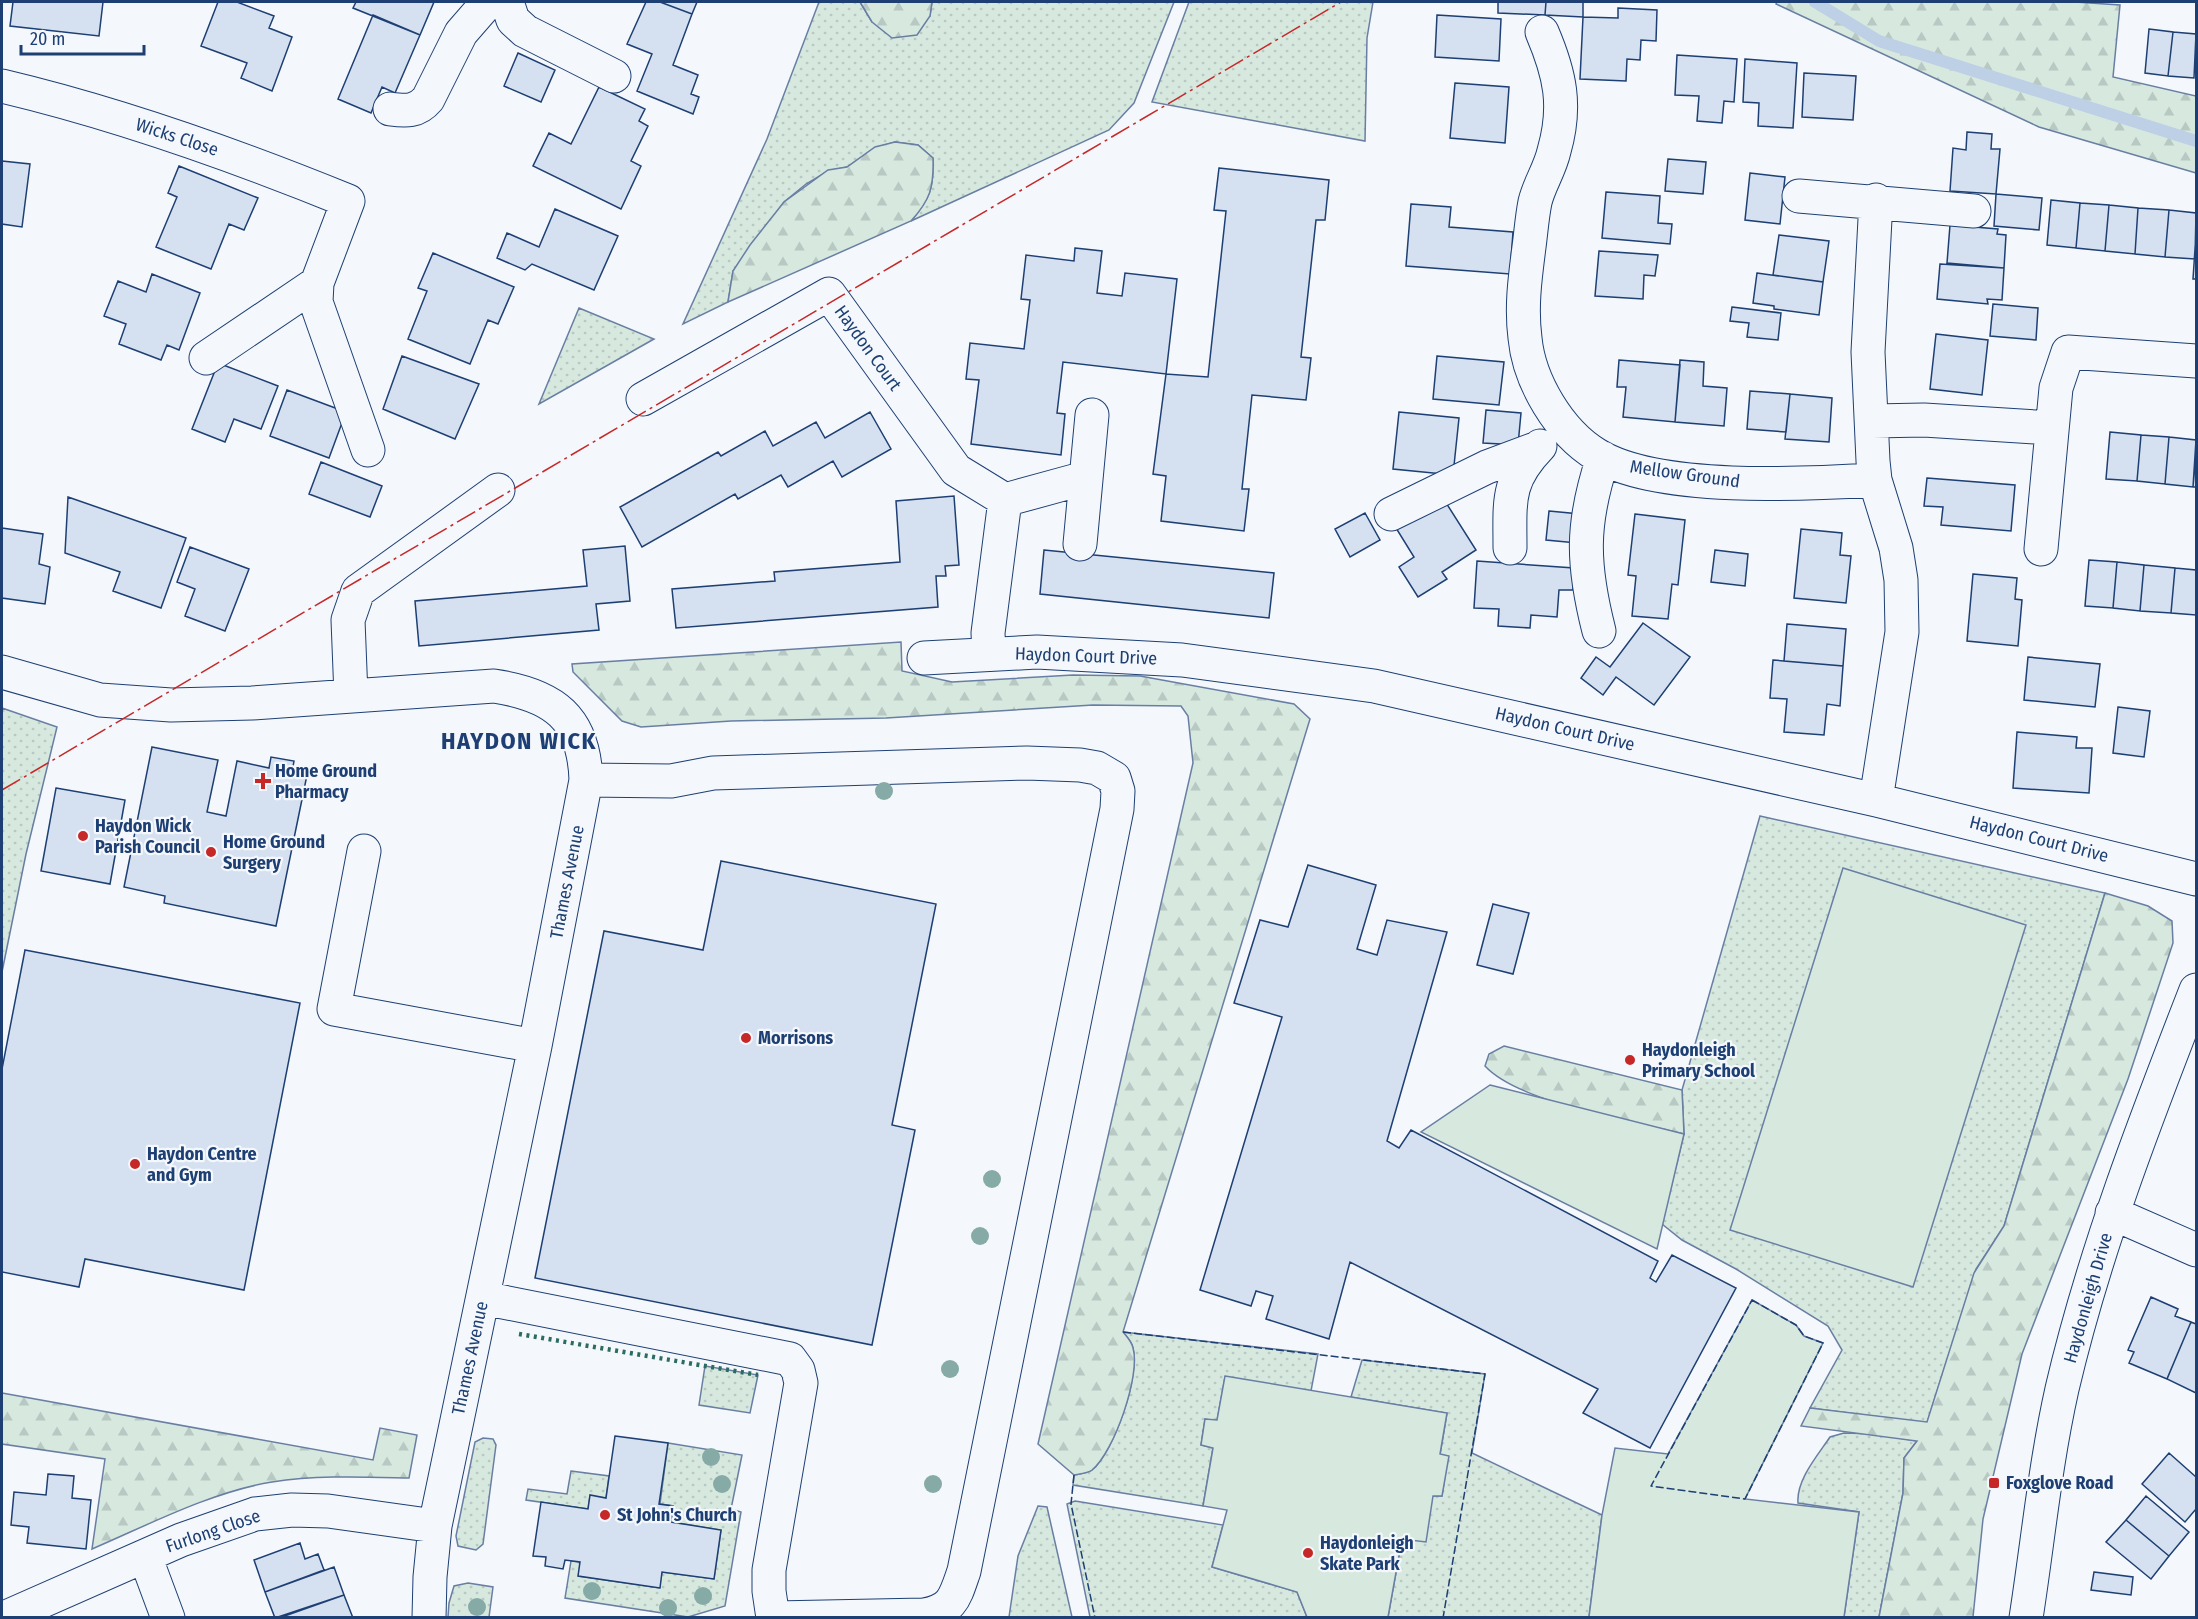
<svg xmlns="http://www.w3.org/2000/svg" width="2198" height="1619" font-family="'Fira Sans Condensed',sans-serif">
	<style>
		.grass { fill: url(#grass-dots); stroke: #687fa3; stroke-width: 1.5 }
		.forest { fill: url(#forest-firs); stroke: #687fa3; stroke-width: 1.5 }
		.park { fill: #d7e8df; stroke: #687fa3; stroke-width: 1.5 }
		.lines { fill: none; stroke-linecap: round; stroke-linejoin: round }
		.stream { stroke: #bed0e5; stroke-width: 12 }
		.building { fill: #d5e0f0; stroke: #1d3f73; stroke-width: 1.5 }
		.minor-casing { stroke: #1d3f73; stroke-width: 35 }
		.minor { stroke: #f4f7fb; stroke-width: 33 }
		.hedge { stroke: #2c6c60; stroke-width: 4.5; stroke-dasharray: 3 4.5; stroke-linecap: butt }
		.fence { stroke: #1d3f73; stroke-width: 1.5; stroke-dasharray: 8 3; stroke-linecap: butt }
		.power { stroke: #c62828; stroke-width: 1.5; stroke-dasharray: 21 4.5 3 4.5; stroke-linecap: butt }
		.tree { fill: #86aba6 }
		.poi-dot { fill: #c62828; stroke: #f4f7fb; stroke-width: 2 }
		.labels { text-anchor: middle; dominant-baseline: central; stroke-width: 4.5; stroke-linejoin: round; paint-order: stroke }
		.street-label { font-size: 18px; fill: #1d3f73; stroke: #f4f7fb }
		.poi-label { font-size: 18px; font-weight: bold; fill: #1d3f73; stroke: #f4f7fb; text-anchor: start }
		.district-label { font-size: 24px; font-weight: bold; letter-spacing: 1.5px; fill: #1d3f73; stroke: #f4f7fb }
	</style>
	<defs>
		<pattern id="grass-dots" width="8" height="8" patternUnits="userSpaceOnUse" patternTransform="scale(1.5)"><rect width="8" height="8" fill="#d7e8df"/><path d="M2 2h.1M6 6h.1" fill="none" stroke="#b8c8c3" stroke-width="1.8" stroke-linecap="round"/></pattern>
		<pattern id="forest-firs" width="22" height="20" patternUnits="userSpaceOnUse" patternTransform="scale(1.5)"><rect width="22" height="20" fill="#d7e8df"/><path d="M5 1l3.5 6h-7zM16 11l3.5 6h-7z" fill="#b8c8c3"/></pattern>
	</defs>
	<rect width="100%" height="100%" fill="#f4f7fb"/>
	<path class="grass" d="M819,2H860L872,22L930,16L932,2H1174L1134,103L1109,130L911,221C930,199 934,188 933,158L918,145L895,142L875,148L847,167L828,171L806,184L784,202L733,271L728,302L683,324L767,139Z
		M1189,2H1373L1367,38L1365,141L1152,102Z
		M579,308L654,339L539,404Z
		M2,708L57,727L26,854L2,972Z
		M1760,816L2105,893L2004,1226L1976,1269L1927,1423L1810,1408L1842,1350L1828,1326L1736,1269L1682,1240L1662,1224L1684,1134L1682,1090Z
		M1123,1332L1318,1354L1311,1391L1225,1377L1217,1421L1205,1419L1201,1445L1213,1448L1203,1506L1073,1485L1074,1475C1079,1474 1087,1473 1092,1470C1114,1452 1140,1376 1133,1348C1132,1342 1127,1337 1123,1332Z
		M1362,1360L1485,1374L1472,1453L1602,1515L1589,1617H1388L1402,1539L1433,1496H1442L1448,1456L1440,1455L1447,1413L1351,1397Z
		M705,1366L758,1375L750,1413L699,1405Z
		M1844,1433L1875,1434L1917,1441L1904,1458L1903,1493L1879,1617H1844L1859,1512L1798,1503C1796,1480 1818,1455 1830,1437Z
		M483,1438L493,1439L496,1445L483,1544L476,1550L458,1546L456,1536L475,1442Z
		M668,1443L742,1455L731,1509L741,1512L725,1606L688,1617L565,1598L571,1561L580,1562L579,1576L659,1588L662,1572L714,1579L721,1530L671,1522L673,1506L660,1504Z
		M571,1471L609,1476L606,1498L590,1496L588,1509L526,1500L528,1489L567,1494Z
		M1075,1501L1223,1525L1212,1567L1297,1592L1307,1617H1090L1067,1504Z
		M1038,1506L1047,1507L1072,1617H1009L1018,1556Z
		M468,1583L493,1587L489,1617H448L449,1603L454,1586Z"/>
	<path class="forest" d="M860,2H932L930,16L917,35L892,38L872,22Z
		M1777,2H2075L2120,5L2113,77L2196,96V173L2039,127L1776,4Z
		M895,142L918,145L933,158C934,188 930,200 911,221L728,302L733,271L750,245L784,202L828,170L847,167L875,147Z
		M901,642L902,671L952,682L1073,675L1140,676L1294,704L1310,719L1123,1332C1127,1337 1132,1342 1133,1348C1141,1375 1114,1452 1092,1470C1088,1473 1079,1474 1074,1475L1038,1444L1193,763L1188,716L1181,706L1093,705L886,718L731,721L641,727L622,721L573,672L572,664Z
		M2105,893L2148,906L2172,921L2173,943L2128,1079L2022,1354L1983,1519L1973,1617H1879L1903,1493L1904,1458L1917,1441L1801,1426L1810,1408L1927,1422L1974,1273L2004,1226Z
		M1504,1046L1682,1090L1684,1134C1633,1121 1519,1103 1485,1066L1489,1054Z
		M2,1393L373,1460L380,1428L417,1435L409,1478C363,1477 317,1475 272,1482C211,1492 148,1525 92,1549L105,1459L2,1444Z"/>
	<path class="park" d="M1843,868L2026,925L1913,1287L1730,1230Z
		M1490,1085L1684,1134L1657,1249L1421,1132Z
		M1752,1300L1796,1325L1804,1336L1823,1343L1745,1499L1859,1512L1844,1617H1589L1602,1515L1615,1448L1668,1454Z
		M1225,1376L1447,1413L1440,1454L1449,1456L1442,1496H1433L1426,1542L1402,1539L1388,1617H1307L1297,1592L1212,1567L1227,1510L1203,1506L1213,1448L1201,1445L1205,1419L1217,1420Z"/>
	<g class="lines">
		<path class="stream" d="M1815,2L1879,41L2196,141"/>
	</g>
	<path class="building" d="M13,2H103L99,36L10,26Z
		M218,2H237L274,16L269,28L292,37L272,91L241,78L247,63L201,46Z
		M356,2H434L420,35L353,8Z
		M646,2H660L692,14L673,65L698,75L691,94L699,97L693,114L637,91L652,54L627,44Z
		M660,2H697L692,14Z
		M1498,2H1546L1545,15L1498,13Z
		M1546,2H1583V17L1545,15Z
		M1618,8L1657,10L1656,41L1641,40L1640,60L1627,59L1626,81L1580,79L1583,17L1618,18Z
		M373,15L420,35L395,93L382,87L371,113L338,99Z
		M1437,15L1501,19L1499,61L1435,57Z
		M2149,29L2173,32L2168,76L2145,73Z
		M2173,32L2196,34L2194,78L2168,76Z
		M518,53L555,70L541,102L504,86Z
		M1677,55L1737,59L1734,102L1724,101L1722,123L1697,121L1699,96L1675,95Z
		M1745,59L1797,63L1793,128L1758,126L1759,103L1743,102Z
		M1804,73L1856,76L1853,120L1802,117Z
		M1455,83L1509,87L1505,143L1450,138Z
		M599,87L645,109L639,121L648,126L631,161L641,166L621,209L533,166L549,133L571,144Z
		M1967,132L1992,134L1991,149H2000L1996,194L1950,191L1953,148L1966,150Z
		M1668,159L1706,162L1703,194L1665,191Z
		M2,161L30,164L22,227L2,224Z
		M179,166L258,198L244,230L229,224L211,269L156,247L177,197L168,193Z
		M1219,168L1329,180L1325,220H1316L1301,357L1311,358L1306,400L1252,395L1242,489H1249L1244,531L1161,521L1166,476L1153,474L1166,374L1208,377L1226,211L1214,210Z
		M1750,173L1785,177L1780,224L1745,220Z
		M1606,192L1660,196L1658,223L1672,224L1670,244L1602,238Z
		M1996,194L2042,198L2039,230L1994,226Z
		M2051,200L2080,203L2076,248L2047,245Z
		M2080,203L2109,205L2105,251L2076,248Z
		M1411,204L1451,207L1449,227L1513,232L1510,274L1406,266Z
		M2109,205L2138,208L2135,254L2105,251Z
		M2138,208L2169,210L2165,257L2135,254Z
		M555,209L618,236L594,290L532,264L525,270L497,258L507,233L539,247Z
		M2169,210L2196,213L2195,259L2165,257Z
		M1950,225L1998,229L1997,234L2006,235L2004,268L1947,263Z
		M2196,234V279H2193Z
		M1779,235L1829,241L1823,282L1773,275Z
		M1075,248L1102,251L1097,293L1122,296L1125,273L1177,279L1166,374L1063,362L1057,413L1065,414L1061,455L971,444L979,380L966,379L970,343L1024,349L1030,300L1021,299L1026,255L1074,261Z
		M1599,251L1658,255L1655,276L1644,275L1643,299L1595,296Z
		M433,253L514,287L498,324L488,320L470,364L408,339L427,291L418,288Z
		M1940,264L2004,268L2002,300L1987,299L1988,304L1937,299Z
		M1757,273L1823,282L1819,315L1774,309V306L1753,303Z
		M152,274L200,293L179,350L167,345L161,360L119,344L126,324L104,316L118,281L146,292Z
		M1993,304L2038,308L2036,340L1990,336Z
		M1732,307L1781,313L1778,340L1747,337L1749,323L1730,321Z
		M1936,334L1988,340L1982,395L1930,389Z
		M402,356L479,384L455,439L383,409Z
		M1437,356L1504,362L1499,405L1433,399Z
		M1619,360L1680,365L1675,422L1623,417L1626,387H1617Z
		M1680,360L1704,362L1703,386L1727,388L1724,426L1675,422Z
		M218,363L278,386L261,429L234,419L225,442L192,429Z
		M287,390L346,412L329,458L270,436Z
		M1750,391L1790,394L1786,432L1747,429Z
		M1790,394L1832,398L1829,442L1785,439Z
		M1486,410L1521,413L1518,445L1483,443Z
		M870,412L891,449L842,477L833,461L788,487L781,475L738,499L735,494L642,547L620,507L718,452L721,456L765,431L773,446L816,422L825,438Z
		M1399,412L1459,418L1453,475L1393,469Z
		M2110,432L2141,435L2137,481L2106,479Z
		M2141,435L2169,437L2165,484L2137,481Z
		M2169,437L2196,440L2193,487L2165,484Z
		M2196,454V487H2193Z
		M321,462L382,486L370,517L309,494Z
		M1927,478L2015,485L2011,531L1941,525L1943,507L1924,506Z
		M954,496L959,565L945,566L946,576H936L938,607L676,628L672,589L775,581L774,572L900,562L896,501Z
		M68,497L186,538L161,608L113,591L120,572L65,553Z
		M1443,498L1476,550L1442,572L1447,579L1418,597L1399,567L1414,557L1396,528Z
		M1549,511L1580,514L1577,543L1546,540Z
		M1365,513L1380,540L1350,557L1335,529Z
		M1635,514L1685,520L1678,585L1672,584L1668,619L1632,616L1636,576L1628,575Z
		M2,528L43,534L39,564L50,567L45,604L2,598Z
		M1801,529L1842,533L1840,555L1851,556L1846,603L1794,598Z
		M625,546L630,601L596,604L599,630L419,646L415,601L587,586L583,550Z
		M190,547L249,569L225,631L185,616L195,589L177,582Z
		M1044,550L1274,573L1269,618L1040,594Z
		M1715,550L1748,554L1745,586L1711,582Z
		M2089,560L2117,562L2113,608L2085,606Z
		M1477,561L1574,568L1573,590H1559L1557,617L1531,615L1530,628L1498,626L1499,609L1474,608Z
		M2117,562L2144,565L2140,611L2113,608Z
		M2144,565L2175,568L2171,613L2140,611Z
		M2175,568L2196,570V615L2171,613Z
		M1973,574L2017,578L2015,599L2022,600L2018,646L1967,641Z
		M1643,623L1690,657L1654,705L1616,677L1603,695L1581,678L1596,657L1610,667Z
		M1787,624L1846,629L1843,666L1784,661Z
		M2028,657L2100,664L2095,707L2024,700Z
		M1773,660L1843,666L1840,706L1827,704L1824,735L1784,732L1787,699L1770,698Z
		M2118,707L2150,711L2144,757L2113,753Z
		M2017,732L2077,737L2076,748H2092L2089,793L2013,788Z
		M152,747L218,760L207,812L226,816L237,761L269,768L271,757L294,761L292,772L307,775L276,926L164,903L165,896L124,887Z
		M56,788L125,800L110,884L41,871Z
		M721,861L936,904L892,1125L915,1130L872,1345L535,1278L604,931L703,950Z
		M1308,865L1376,885L1357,949L1377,955L1387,920L1447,932L1387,1141L1399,1148L1411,1130L1658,1261L1650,1278L1656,1282L1672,1255L1736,1288L1650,1448L1583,1413L1598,1389L1350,1262L1329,1339L1266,1319L1273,1296L1256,1291L1251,1306L1200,1290L1282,1017L1234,1003L1260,920L1288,927Z
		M1493,904L1529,913L1513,974L1477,965Z
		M25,950L300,1003L244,1290L85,1259L79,1287L2,1272V1069Z
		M2151,1297L2178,1309L2175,1316L2191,1322L2167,1379L2129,1363L2134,1352L2128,1350Z
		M2191,1322L2196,1324V1393L2167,1379Z
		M615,1436L668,1443L659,1504L673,1506L671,1522L721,1530L714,1579L662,1572L660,1588L578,1576L580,1562L565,1560L563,1569L545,1566L546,1557L533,1556L541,1502L588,1509L590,1495L606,1498Z
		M2169,1453L2196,1477V1509L2185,1522L2142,1484Z
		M48,1474L74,1476L72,1498L91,1500L86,1549L27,1543L29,1527L11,1525L14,1492L46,1495Z
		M2146,1496L2189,1532L2169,1556L2126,1520Z
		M2126,1520L2169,1556L2151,1579L2106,1542Z
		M300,1543L305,1559L318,1554L324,1570L265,1592L254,1560Z
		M334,1567L344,1595L275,1618L265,1592Z
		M2094,1572L2133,1577L2131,1595L2091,1590Z
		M344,1595L353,1618H279Z"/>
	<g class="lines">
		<g class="minor-casing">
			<path id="minor" d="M507,2L513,20L525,31L614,76
				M1542,32C1560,74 1567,106 1554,151C1550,169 1539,185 1535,202C1532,217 1531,232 1529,247C1525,278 1521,307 1525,338C1529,381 1559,432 1597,455C1658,492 1803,484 1875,480
				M2,86C120,114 235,155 348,201L317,283
				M390,109C406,111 417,112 428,99L461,33L488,2
				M1799,196L1974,211
				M206,358L317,283L316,302L368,450
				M643,399L829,294L956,470L1005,500L1085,478
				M1873,421L1924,420L2052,428
				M1391,514L1487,467L1538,448
				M1080,544L1092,415
				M1510,548C1510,501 1506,481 1540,446
				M2041,549L2056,388L2068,352L2196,361
				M1599,631C1582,564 1581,524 1603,458
				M989,654L988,633L1005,500
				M924,658L1037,652L1182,660L1374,686L1876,800L2196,879
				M2,672L100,700L171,705L252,703L494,686C554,695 584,718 586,780L535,1046L435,1526L430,1577L429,1618
				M351,696L348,620L358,591L498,490
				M586,780L671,781L713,773L1027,763L1080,765L1097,768L1114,778L1118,791L1117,809L964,1571C955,1597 953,1610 924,1615L775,1618
				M1876,800L1902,632L1901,580L1896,548L1875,480L1873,461L1868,352L1876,200
				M364,851L334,1009L535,1046
				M2112,1213L2196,1250
				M483,1298L790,1359L798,1370L801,1383L769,1570V1591L773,1618
				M145,1556L168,1618
				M4,1618L181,1540L255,1514L292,1510L328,1511L435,1526
				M2026,1618C2038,1541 2045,1465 2062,1389C2094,1252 2145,1121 2196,990"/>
		</g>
		<use href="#minor" class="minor"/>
		<path class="hedge" d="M519,1334L758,1375"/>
		<path class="fence" d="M1752,1300L1796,1325L1804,1336L1823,1343L1745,1499L1651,1486Z
			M1123,1332L1485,1374L1443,1618
			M1074,1475L1071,1504L1095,1618"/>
		<path class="power" d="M2,790L1341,2"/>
	</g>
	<g class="tree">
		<circle cx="884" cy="791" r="9"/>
		<circle cx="992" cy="1179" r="9"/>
		<circle cx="980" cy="1236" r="9"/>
		<circle cx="950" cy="1369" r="9"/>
		<circle cx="711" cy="1457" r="9"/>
		<circle cx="722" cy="1484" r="9"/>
		<circle cx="933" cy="1484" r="9"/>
		<circle cx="592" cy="1591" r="9"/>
		<circle cx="703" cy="1596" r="9"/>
		<circle cx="477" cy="1607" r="9"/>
		<circle cx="668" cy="1608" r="9"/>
	</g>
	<g class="poi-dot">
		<path d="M260 772h6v6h6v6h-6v6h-6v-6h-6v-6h6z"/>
		<circle cx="83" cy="836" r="6"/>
		<circle cx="211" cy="852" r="6"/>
		<circle cx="746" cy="1038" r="6"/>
		<circle cx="1630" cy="1060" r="6"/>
		<circle cx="135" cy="1164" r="6"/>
		<rect x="1988" y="1477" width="12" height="12" rx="3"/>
		<circle cx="605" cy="1515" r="6"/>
		<circle cx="1308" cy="1553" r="6"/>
	</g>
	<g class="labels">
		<g class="street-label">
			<text transform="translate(177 137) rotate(18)">Wicks Close</text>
			<text transform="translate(868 348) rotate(54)">Haydon Court</text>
			<text transform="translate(1685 474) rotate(8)">Mellow Ground</text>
			<text transform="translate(1086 656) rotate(2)">Haydon Court Drive</text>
			<text transform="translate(1565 729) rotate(13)">Haydon Court Drive</text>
			<text transform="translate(2039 839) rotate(14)">Haydon Court Drive</text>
			<text transform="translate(567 882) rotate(-79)">Thames Avenue</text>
			<text transform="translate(2088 1298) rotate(-74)">Haydonleigh Drive</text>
			<text transform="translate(470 1358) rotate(-78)">Thames Avenue</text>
			<text transform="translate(213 1531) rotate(-19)">Furlong Close</text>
		</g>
		<g class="poi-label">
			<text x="275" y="771">Home Ground<tspan x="275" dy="21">Pharmacy</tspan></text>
			<text x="95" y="826">Haydon Wick<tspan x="95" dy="21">Parish Council</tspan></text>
			<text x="223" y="842">Home Ground<tspan x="223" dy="21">Surgery</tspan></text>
			<text x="758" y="1038">Morrisons</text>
			<text x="1642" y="1050">Haydonleigh<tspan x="1642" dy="21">Primary School</tspan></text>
			<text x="147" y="1154">Haydon Centre<tspan x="147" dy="21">and Gym</tspan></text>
			<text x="2006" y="1483">Foxglove Road</text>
			<text x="617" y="1515">St John's Church</text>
			<text x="1320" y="1543">Haydonleigh<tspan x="1320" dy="21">Skate Park</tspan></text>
		</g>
		<g class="district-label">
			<text x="519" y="741">HAYDON WICK</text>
		</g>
	</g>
	<rect width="2198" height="1619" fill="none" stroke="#1d3f73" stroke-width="6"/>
	<path d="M21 45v9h123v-9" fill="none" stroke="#1d3f73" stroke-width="3"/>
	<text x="30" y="45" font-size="18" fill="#1d3f73" stroke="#f4f7fb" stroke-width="4.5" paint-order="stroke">20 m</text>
</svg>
